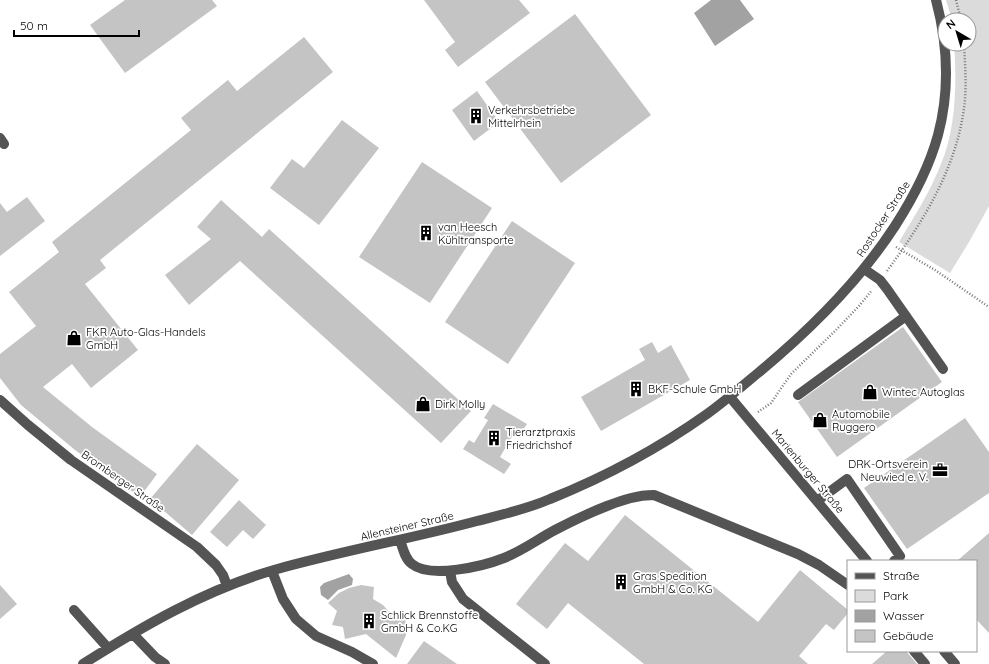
<svg xmlns="http://www.w3.org/2000/svg" width="989" height="664" font-family="Quicksand,sans-serif">
	<style>
		.green { fill: #dbdbdb }
		.water { fill: #a2a2a2 }
		.building { fill: #c4c4c4 }
		.lines { fill: none; stroke-linecap: round; stroke-linejoin: round }
		.path { stroke: #767676; stroke-width: 2.5; stroke-dasharray: 1 2; stroke-linecap: butt }
		.minor { stroke: #545454; stroke-width: 10 }
		.labels { text-anchor: middle; dominant-baseline: central; stroke-width: 3.5; stroke-linejoin: round; paint-order: stroke }
		.poi-label { font-size: 11px; fill: #000; stroke: #fff; text-anchor: start }
		.street-label { font-size: 11px; fill: #000; stroke: #fff }
	</style>
	<rect width="100%" height="100%" fill="#fff"/>
	<path class="green" d="M946,0H989V206L969,242L950,273L899,242C914,217 930,192 941,164C956,129 957,82 954,44H969V20H952Z"/>
	<path class="water" d="M711,0H740L754,19L715,46L694,13Z
		M349,574L353,579L352,585L338,590L328,600L321,595L320,587L324,583Z"/>
	<path class="building" d="M125,0H212L217,6L125,73L90,25Z
		M424,0H519L530,13L458,67L445,50L455,42Z
		M575,14L651,115L561,183L485,82Z
		M304,37L333,72L100,260L106,268L85,284L138,350L91,388L72,364L43,387L92,427L157,474L140,497L75,450L21,405L0,378V354L36,326L9,292L59,252L52,242L191,130L181,118L228,80L237,91Z
		M477,91L499,122L474,141L452,110Z
		M342,120L379,148L319,225L270,188L292,159L304,168Z
		M422,162L492,208L430,303L359,257Z
		M27,197L45,221L0,256V203L7,212Z
		M221,200L262,237L269,229L471,411L441,443L240,261L189,305L165,275L211,239L197,227Z
		M512,221L575,263L508,364L445,322Z
		M903,327L942,382L837,457L798,402Z
		M652,342L658,353L671,345L690,380L601,431L581,397L645,360L639,349Z
		M493,404L527,424L519,436L514,433L500,457L511,464L504,474L463,449L469,440L474,443L488,420L484,418Z
		M965,418L989,452V493L907,549L864,488Z
		M197,444L239,480L192,535L150,499Z
		M239,500L266,525L253,539L243,530L227,547L210,532Z
		M625,515L758,622L800,570L848,610V613L834,630L826,624L799,656L808,664H644L568,603L547,629L516,604L565,543L588,561Z
		M989,533V633L976,619V561H957Z
		M0,585L17,604L0,619Z
		M361,585L374,587L373,599L383,605L393,616L405,611L406,635L396,658L366,634L345,639L343,627L332,625L337,611L328,603L339,593L349,588Z
		M424,641L457,664H407Z
		M887,651H906L917,664H872Z"/>
	<g class="lines">
		<path class="path" d="M956,0L961,20
			M896,247L935,270L989,307
			M887,271C923,222 956,169 964,108C967,87 965,65 964,44
			M758,412L771,403L791,374L835,331L860,305L872,290"/>
		<path class="minor" d="M0,138L4,144
			M864,269L880,280L887,289L943,369
			M798,395L906,316
			M730,397L867,561
			M0,400L28,425L71,460L197,547L216,565L223,575L227,586
			M817,501L847,479L900,556L894,561
			M400,540C403,549 405,559 412,564C430,579 484,566 504,558C522,551 538,539 555,530C572,521 589,513 607,506C623,500 637,495 654,495L798,554L819,565L848,585
			M272,571L283,599L296,619L316,636L352,652L373,664
			M450,571L452,582L463,599L545,664
			M74,610L108,648
			M133,634L155,657L165,664
			M914,651L925,664
			M944,651L955,664
			M83,664C143,626 205,590 274,570C341,551 410,539 477,521C501,515 527,509 550,499C605,477 659,448 707,414C725,401 741,387 758,373C810,330 858,283 895,226C913,198 929,168 938,135C950,90 948,45 936,0"/>
	</g>
	<defs>
		<g id="building-bare" transform="scale(1.2)"><path d="M-4-6H4V6H1V3H-1V6H-4ZM-2.5-4.3h1.7v1.8h-1.7ZM.8-4.3h1.7v1.8H.8ZM-2.5-1h1.7V.8h-1.7ZM.8-1h1.7V.8H.8Z" fill="#000" stroke="#fff" stroke-width="2.5" paint-order="stroke"/></g>
		<g id="shop-bare" transform="scale(1.2)"><path d="M-5-2.5h2.3a2.7 3.5 0 0 1 5.4 0H5L5.5 6h-11ZM-1.5-2.5h3a1.5 2.3 0 0 0-3 0Z" fill="#000" stroke="#fff" stroke-width="2.5" paint-order="stroke"/></g>
		<g id="office-bare" transform="scale(1.2)"><path d="M-6-3h4V-5.5h4V-3h4V5H-6ZM-1-4.5V-3h2v-1.5ZM-6 0V1H6V0Z" fill="#000" stroke="#fff" stroke-width="2.5" paint-order="stroke"/></g>
	</defs>
	<g fill-rule="evenodd">
		<use href="#building-bare" x="476" y="116"/>
		<use href="#building-bare" x="426" y="233"/>
		<use href="#shop-bare" x="74" y="338"/>
		<use href="#building-bare" x="636" y="389"/>
		<use href="#shop-bare" x="870" y="392"/>
		<use href="#shop-bare" x="423" y="404"/>
		<use href="#shop-bare" x="820" y="420"/>
		<use href="#building-bare" x="494" y="438"/>
		<use href="#office-bare" x="940" y="470"/>
		<use href="#building-bare" x="621" y="582"/>
		<use href="#building-bare" x="369" y="621"/>
	</g>
	<g class="labels">
		<g class="poi-label">
			<text x="488" y="110">Verkehrsbetriebe<tspan x="488" dy="13">Mittelrhein</tspan></text>
			<text x="438" y="227">van Heesch<tspan x="438" dy="13">Kühltransporte</tspan></text>
			<text x="86" y="332">FKR Auto-Glas-Handels<tspan x="86" dy="13">GmbH</tspan></text>
			<text x="648" y="389">BKF-Schule GmbH</text>
			<text x="882" y="392">Wintec Autoglas</text>
			<text x="435" y="404">Dirk Molly</text>
			<text x="832" y="414">Automobile<tspan x="832" dy="13">Ruggero</tspan></text>
			<text x="506" y="432">Tierarztpraxis<tspan x="506" dy="13">Friedrichshof</tspan></text>
			<text x="928" y="464" text-anchor="end">DRK-Ortsverein<tspan x="928" dy="13">Neuwied e. V.</tspan></text>
			<text x="633" y="576">Gras Spedition<tspan x="633" dy="13">GmbH &amp; Co. KG</tspan></text>
			<text x="381" y="615">Schlick Brennstoffe<tspan x="381" dy="13">GmbH &amp; Co.KG</tspan></text>
		</g>
		<g class="street-label">
			<text transform="translate(883 219) rotate(-57)">Rostocker Straße</text>
			<text transform="translate(808 471) rotate(50)">Marienburger Straße</text>
			<text transform="translate(123 481) rotate(35)">Bromberger Straße</text>
			<text transform="translate(407 526) rotate(-13)">Allensteiner Straße</text>
		</g>
	</g>
	<rect x="847" y="560" width="130" height="92" fill="#ffffff" stroke="#999999"/>
	<rect x="855" y="573" width="20" height="6" fill="#545454" stroke="#999999"/>
	<text x="883" y="580" font-size="12" fill="#000000">Straße</text>
	<rect x="855" y="590" width="20" height="12" fill="#dbdbdb" stroke="#999999"/>
	<text x="883" y="600" font-size="12" fill="#000000">Park</text>
	<rect x="855" y="610" width="20" height="12" fill="#a2a2a2" stroke="#999999"/>
	<text x="883" y="620" font-size="12" fill="#000000">Wasser</text>
	<rect x="855" y="630" width="20" height="12" fill="#c4c4c4" stroke="#999999"/>
	<text x="883" y="640" font-size="12" fill="#000000">Gebäude</text>
	<g transform="translate(957 32) rotate(322)"><circle r="19" fill="#ffffff" stroke="#999999"/>
	<path d="M0-3L7 15L0 10L-7 15Z" fill="#000000"/>
	<text y="-6" font-size="11" font-weight="bold" text-anchor="middle" fill="#000000">N</text>
	</g>
	<path d="M14 30v6h125v-6" fill="none" stroke="#000000" stroke-width="2"/>
	<text x="20" y="30" font-size="12" fill="#000000" stroke="#ffffff" stroke-width="3" paint-order="stroke">50 m</text>
</svg>
